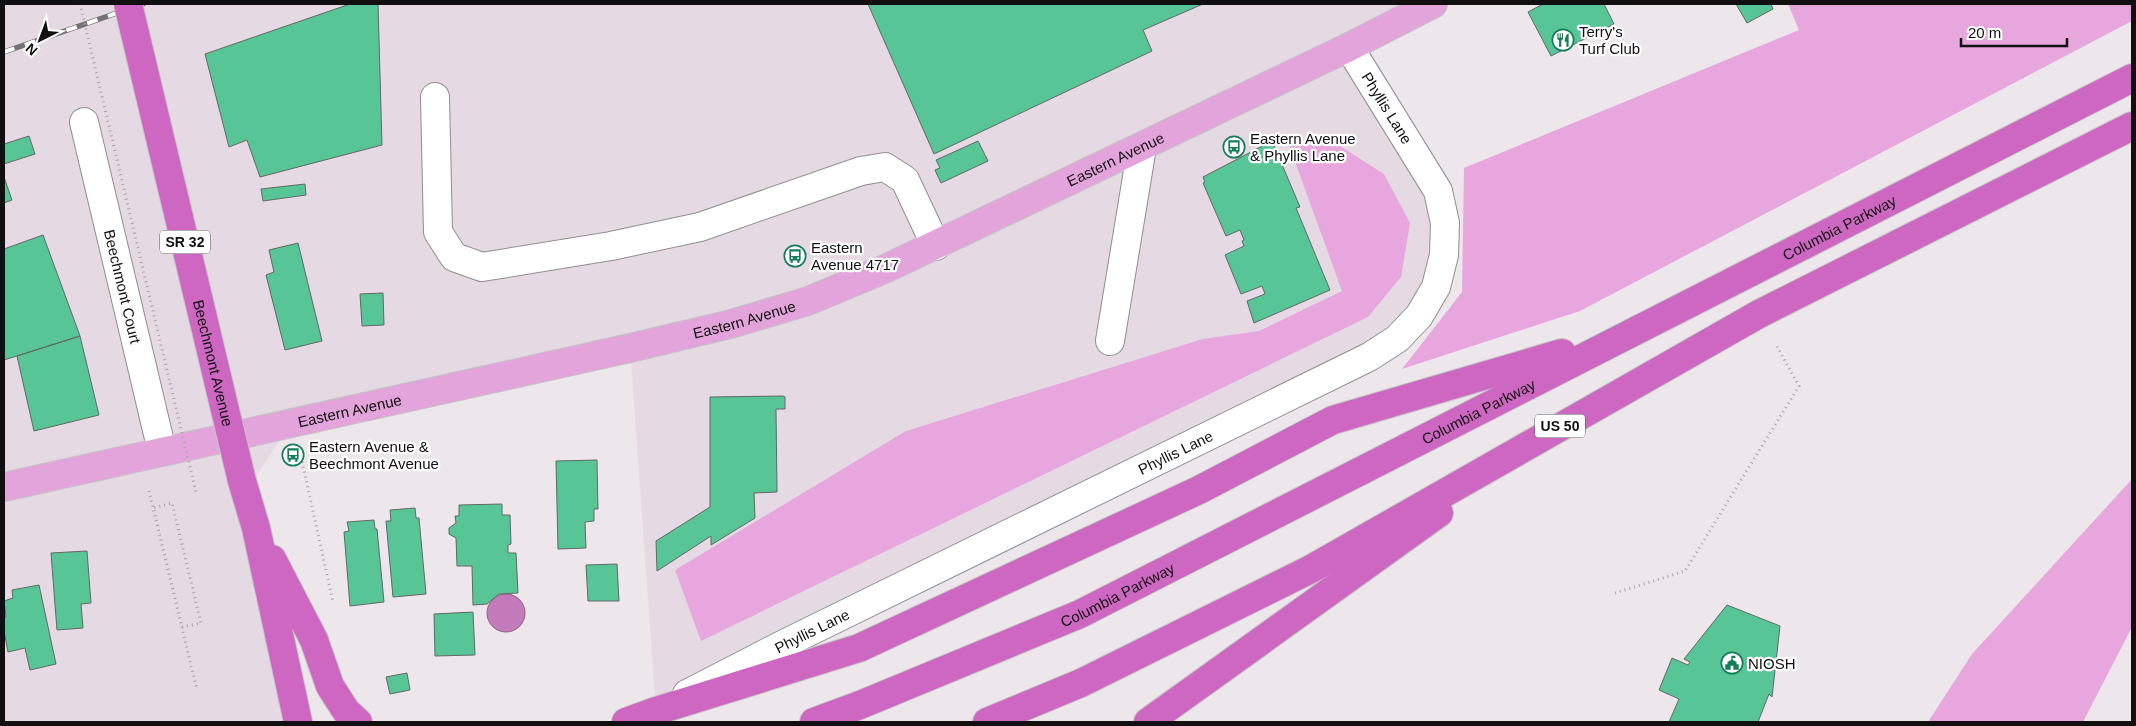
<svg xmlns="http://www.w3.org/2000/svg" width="2136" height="726" font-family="Arial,sans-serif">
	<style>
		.built { fill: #e5d9e3 }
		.green { fill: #e7a7de }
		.water { fill: #c47bbb; stroke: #8e5b88 }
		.building { fill: #58c596; stroke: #626865 }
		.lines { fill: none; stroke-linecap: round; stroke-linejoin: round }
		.minor-casing { stroke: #928d91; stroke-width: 30 }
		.major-casing { stroke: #c6c5c6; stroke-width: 30 }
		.highway-casing { stroke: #c6c5c6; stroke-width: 30 }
		.path { stroke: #a8a3a7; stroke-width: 3; stroke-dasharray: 1 4; stroke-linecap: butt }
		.minor { stroke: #fff; stroke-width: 28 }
		.major { stroke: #e2a4da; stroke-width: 28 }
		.highway { stroke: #ce67c2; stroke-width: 28 }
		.rail-casing { stroke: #757174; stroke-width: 5.5 }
		.rail { stroke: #fff; stroke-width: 4; stroke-dasharray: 11; stroke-linecap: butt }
		.highway-bridge-casing { stroke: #c6c5c6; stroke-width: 30; stroke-linecap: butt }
		.path-bridge { stroke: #a8a3a7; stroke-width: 3; stroke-dasharray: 1 4; stroke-linecap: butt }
		.highway-bridge { stroke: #ce67c2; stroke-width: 28 }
		.labels { text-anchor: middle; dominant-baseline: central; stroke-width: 4.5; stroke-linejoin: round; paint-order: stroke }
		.shield { fill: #fff; stroke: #585758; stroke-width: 1 }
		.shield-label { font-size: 14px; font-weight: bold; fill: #110f10 }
		.poi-label { font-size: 15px; fill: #110f10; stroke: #fff; text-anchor: start }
		.street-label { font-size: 15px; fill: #110f10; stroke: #fff }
	</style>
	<rect width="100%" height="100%" fill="#ede7ec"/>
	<path class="built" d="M4,4H1433L1350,47L1445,223L1419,316L656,711L630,348L292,422L250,485L298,722H4Z"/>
	<path class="green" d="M1788,4H2132V21L1580,311L1402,369L1462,292L1464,168L1799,30Z
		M1289,145L1340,146L1384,174L1410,223L1401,277L1368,317L701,641L675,570L906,431L1203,339L1259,331L1342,291Z
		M2132,479V627L2083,722H1928L1972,654Z"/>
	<path class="water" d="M487 613a19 19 0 1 1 38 0a19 19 0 1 1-38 0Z"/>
	<path class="building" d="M350,4H378L382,145L260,177L247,140L229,147L205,54Z
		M868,4H1203L1143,30L1152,51L934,154Z
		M1543,4H1604L1614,24L1551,56L1528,12Z
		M1736,4H1771L1773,9L1747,23Z
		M29,136L35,154L4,164V144Z
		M978,141L988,161L941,183L935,170L940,168L936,160Z
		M1272,141L1300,207L1296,208L1330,290L1254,323L1247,301L1265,294L1262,286L1241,294L1225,255L1244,246L1242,241L1244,240L1240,230L1226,236L1203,183L1205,182L1203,177Z
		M4,177L12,200L4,203Z
		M305,184L306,195L263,201L261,189Z
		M43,235L80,336L4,360V249Z
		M298,243L322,341L285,350L266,275L274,272L269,250Z
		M383,293L384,325L362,326L360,294Z
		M80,336L99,415L34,431L17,356Z
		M783,396L785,397V409H776L777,492L754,493L755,518L711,545V536L657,571L656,541L710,507V397Z
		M597,460L598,509H594V521L585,522L586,548L558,549L556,461Z
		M502,504V515H510L511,544L508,545V553H516L518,593L499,594L487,604L473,605L472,566H457L456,538L449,534V528L456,523L455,516H459V505Z
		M415,508L416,518H419L426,594L393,597L386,521H391L390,510Z
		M374,520L375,529H377L384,602L350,606L344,532L349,531L347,522Z
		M87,551L91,603L81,604L83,628L57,630L51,553Z
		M617,564L619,601H588L586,565Z
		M39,585L56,664L30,670L25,648L8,652L4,631V617H6L4,601L13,598L12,590Z
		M1727,605L1780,626L1772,697L1769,694L1758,722H1669L1679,699L1659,690L1672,658L1688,665L1690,662L1684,659Z
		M473,612L475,655L435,656L434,614Z
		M407,673L410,690L390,694L386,677Z"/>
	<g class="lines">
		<g class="minor-casing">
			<g id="minor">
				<path d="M435,97L438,232L454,257L482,267L611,246L700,227L861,171L885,167L905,180L936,246"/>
				<path id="s1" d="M84,122L162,451"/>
				<path d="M1110,341L1142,147"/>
				<path id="s2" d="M687,694L782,645L1369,357L1397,339L1419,316L1436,287L1444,255L1445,223L1438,191L1349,47"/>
			</g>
		</g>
		<g class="major-casing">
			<g id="major">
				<path id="s3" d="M4,487L630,348L731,324L808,301L887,268L1349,47L1433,4"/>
			</g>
		</g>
		<g class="highway-casing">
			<g id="highway">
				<path d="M242,481L256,528L298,722"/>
				<path d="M272,559L314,640L330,686L346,711L358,722"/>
				<path d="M626,722L656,711L859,648L1199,490L1333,420L1562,353"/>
				<path id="s4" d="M814,722L860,705L1080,614L2132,78"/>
				<path d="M987,722L1081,683L1311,569L1759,314L2132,126"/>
				<path d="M1148,722L1439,513"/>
			</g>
		</g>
		<path class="path" d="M301,457L333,602
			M149,491L182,627L201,623L172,503L153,508L182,627L201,623L172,503L153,508L197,690
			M1615,593L1685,571L1799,386L1775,343"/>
		<use href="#minor" class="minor"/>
		<use href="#major" class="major"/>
		<use href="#highway" class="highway"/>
		<g class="rail-casing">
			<path id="rail" d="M4,52L143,4"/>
		</g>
		<use href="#rail" class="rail"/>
		<g class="highway-bridge-casing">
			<g id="highway-bridge">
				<path id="s5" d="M128,4L242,481"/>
			</g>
		</g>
		<path class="path-bridge" d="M80,4L196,492"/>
		<use href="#highway-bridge" class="highway-bridge"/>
	</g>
	<defs>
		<g id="restaurant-ring" transform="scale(1.125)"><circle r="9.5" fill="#fff" stroke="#157d58" stroke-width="1.5"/><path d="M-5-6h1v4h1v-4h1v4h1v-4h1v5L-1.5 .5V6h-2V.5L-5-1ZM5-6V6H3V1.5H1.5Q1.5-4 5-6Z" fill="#157d58"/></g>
		<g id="bus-ring" transform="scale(1.125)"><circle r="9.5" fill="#fff" stroke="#157d58" stroke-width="1.5"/><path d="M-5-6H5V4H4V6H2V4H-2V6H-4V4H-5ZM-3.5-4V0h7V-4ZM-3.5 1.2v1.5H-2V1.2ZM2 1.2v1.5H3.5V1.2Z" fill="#157d58"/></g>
		<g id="civic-ring" transform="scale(1.125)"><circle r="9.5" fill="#fff" stroke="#157d58" stroke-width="1.5"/><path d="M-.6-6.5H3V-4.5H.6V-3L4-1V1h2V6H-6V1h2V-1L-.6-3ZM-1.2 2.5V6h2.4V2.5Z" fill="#157d58"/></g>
	</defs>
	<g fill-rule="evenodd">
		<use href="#restaurant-ring" x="1563" y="40"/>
		<use href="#bus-ring" x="1234" y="147"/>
		<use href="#bus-ring" x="795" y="256"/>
		<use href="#bus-ring" x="293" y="455"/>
		<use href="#civic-ring" x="1732" y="663"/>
	</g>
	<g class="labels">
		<g class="shield">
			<rect x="160" y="230.5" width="50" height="23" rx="4"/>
			<rect x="1535" y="414.5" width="50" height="23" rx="4"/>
		</g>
		<g class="shield-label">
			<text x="185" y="242">SR 32</text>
			<text x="1560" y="426">US 50</text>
		</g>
		<g class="poi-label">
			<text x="1579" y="31">Terry's<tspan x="1579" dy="17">Turf Club</tspan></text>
			<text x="1250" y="138">Eastern Avenue<tspan x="1250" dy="17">&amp; Phyllis Lane</tspan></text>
			<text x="811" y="247">Eastern<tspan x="811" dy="17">Avenue 4717</tspan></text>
			<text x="309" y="446">Eastern Avenue &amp;<tspan x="309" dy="17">Beechmont Avenue</tspan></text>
			<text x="1748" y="663">NIOSH</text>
		</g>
		<g class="street-label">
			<text transform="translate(1387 108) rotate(58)">Phyllis Lane</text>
			<text stroke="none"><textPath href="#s3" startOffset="1164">Eastern Avenue</textPath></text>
			<text stroke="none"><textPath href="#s4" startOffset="1139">Columbia Parkway</textPath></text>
			<text stroke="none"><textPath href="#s1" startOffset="169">Beechmont Court</textPath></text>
			<text stroke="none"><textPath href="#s3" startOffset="759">Eastern Avenue</textPath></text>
			<text stroke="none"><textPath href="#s5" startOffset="369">Beechmont Avenue</textPath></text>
			<text stroke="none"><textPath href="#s3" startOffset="354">Eastern Avenue</textPath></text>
			<text stroke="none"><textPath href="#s4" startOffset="734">Columbia Parkway</textPath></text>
			<text stroke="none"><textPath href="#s2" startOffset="545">Phyllis Lane</textPath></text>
			<text stroke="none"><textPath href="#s4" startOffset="329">Columbia Parkway</textPath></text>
			<text stroke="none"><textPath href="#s2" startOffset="140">Phyllis Lane</textPath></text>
		</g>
	</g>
	<rect width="2136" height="726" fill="none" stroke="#110f10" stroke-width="10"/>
	<g transform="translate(40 40) rotate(222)" stroke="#ffffff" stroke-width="4" paint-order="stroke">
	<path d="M0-4L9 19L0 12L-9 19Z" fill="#110f10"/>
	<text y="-8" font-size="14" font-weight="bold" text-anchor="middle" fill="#110f10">N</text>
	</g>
	<path d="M1961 38v8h106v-8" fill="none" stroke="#110f10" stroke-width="2.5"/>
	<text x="1968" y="38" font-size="15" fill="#110f10" stroke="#ffffff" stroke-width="4" paint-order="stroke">20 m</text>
</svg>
